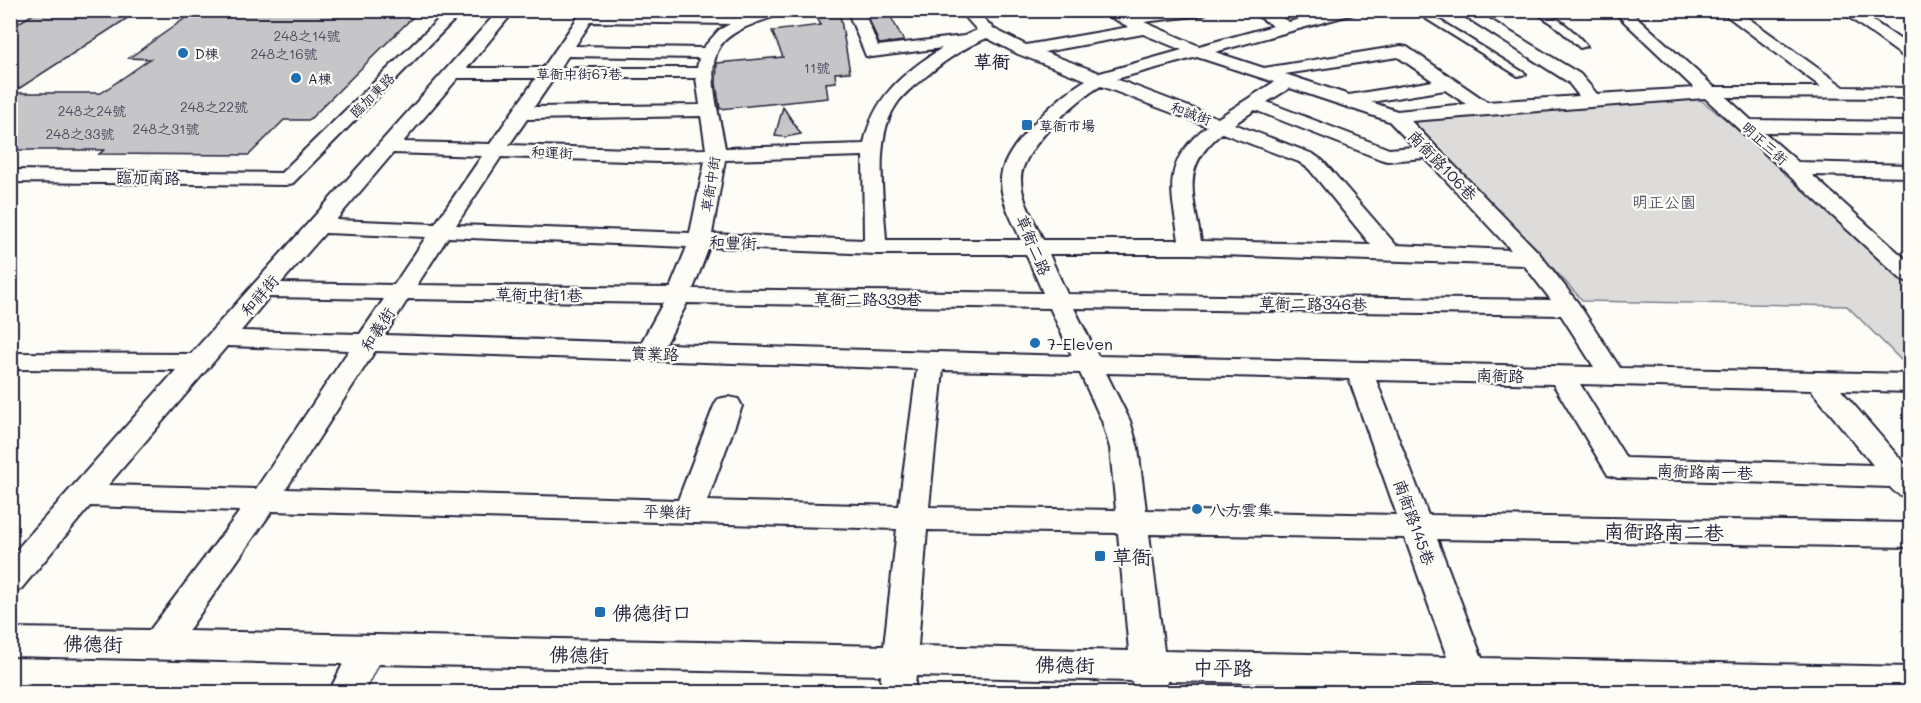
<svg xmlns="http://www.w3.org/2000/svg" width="1921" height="703" font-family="Mali,'LXGW WenKai TC',sans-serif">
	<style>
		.green { fill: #dddcdb; stroke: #807f8b; stroke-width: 1.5 }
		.building { fill: #c6c6c8; stroke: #22223b; stroke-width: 1.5 }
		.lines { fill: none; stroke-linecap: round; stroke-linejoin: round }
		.service-casing { stroke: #22223b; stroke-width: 4 }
		.minor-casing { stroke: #22223b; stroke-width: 4 }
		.service { fill: #fdfcf7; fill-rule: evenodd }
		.minor { fill: #fdfcf7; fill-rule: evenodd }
		.poi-dot { fill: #1f6fb2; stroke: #fdfcf7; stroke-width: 2 }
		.labels { text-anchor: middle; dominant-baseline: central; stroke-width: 4.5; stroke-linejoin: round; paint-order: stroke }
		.number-label { font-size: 14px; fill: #4b4b5e }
		.far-poi-label { font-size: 14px; fill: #22223b; stroke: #fdfcf7; text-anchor: start }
		.far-street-label { font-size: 14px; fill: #22223b; stroke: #fdfcf7 }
		.street-label { font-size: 16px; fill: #22223b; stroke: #fdfcf7 }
		.park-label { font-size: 16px; fill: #5a5a6b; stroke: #fdfcf7 }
		.poi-label { font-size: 16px; fill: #22223b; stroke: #fdfcf7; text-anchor: start }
		.far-district-label { font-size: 18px; font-weight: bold; fill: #22223b; stroke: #fdfcf7 }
		.near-street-label { font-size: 20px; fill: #22223b; stroke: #fdfcf7 }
		.near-poi-label { font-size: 20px; fill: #22223b; stroke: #fdfcf7; text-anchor: start }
	</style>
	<rect width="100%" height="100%" fill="#fdfcf7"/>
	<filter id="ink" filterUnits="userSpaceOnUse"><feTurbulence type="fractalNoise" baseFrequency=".0167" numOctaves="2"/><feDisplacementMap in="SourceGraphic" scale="12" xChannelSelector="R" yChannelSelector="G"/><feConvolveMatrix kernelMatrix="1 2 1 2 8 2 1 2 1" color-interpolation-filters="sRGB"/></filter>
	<g filter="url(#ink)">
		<path class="green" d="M1693,94L1729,122L1910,283V369L1847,306L1583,301L1540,254L1407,120Z"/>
		<path class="building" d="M40,10H140L12,93H101L150,59L129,58L197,10H420L309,120H284L249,155L99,154L104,150H10V28Z
			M887,10L904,41L879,44L866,11Z
			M840,15L850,72L835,73L836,82L826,83L828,98L720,109L716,83L717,63L783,57L772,31L821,25L817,18Z
			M783,107L801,134L786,137L775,136Z"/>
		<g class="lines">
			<g class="service-casing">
				<path id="service" d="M1412,10H1423L1526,74L1518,76Z
					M1532,10C1553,10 1574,31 1587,46L1580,48L1553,24Z"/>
			</g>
			<g class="minor-casing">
				<path id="minor" d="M448,10H464L293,183L286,185L10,182V170L281,173Z
					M499,10H515L467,68H543L583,10L746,16L762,10H785L784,13C764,21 730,28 719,48C705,72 721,121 725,148L864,144C873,97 903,73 942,48L872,57L866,56L847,10H863L878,46L964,36L977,30L959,10H975L994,29L1026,45L1129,27L1097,10H1118L1126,14L1157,10H1210L1203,15L1144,22L1199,46L1273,26L1249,10H1268L1289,22L1331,10H1358L1357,13L1215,52L1264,68L1401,46L1407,47L1487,102L1579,96L1568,82L1455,10H1474L1580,74L1597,94L1694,88L1612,10H1629L1714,87H1821L1719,10H1737L1844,87L1910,88V98L1726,97L1751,120L1910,122V134L1764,132L1798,162L1910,165V177L1812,175L1910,263V282L1902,280L1705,98L1411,121L1539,253L1578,303L1620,368L1910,374V392L1841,390L1909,469L1910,495C1902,498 1896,494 1890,487L1618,478L1608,475L1553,384L1376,380L1428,515L1910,523V547L1437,539L1482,658L1910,667V692H1681L1167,681L1168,692H1134L1132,681L916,676L914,692H880L881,675L378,664L364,692H329L343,664L10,656V628L150,630L240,511L90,506L21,589L10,593V557L176,370L10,369V353L191,354ZM591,22L730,24L719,30L703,48L575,46ZM1143,34L1182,50L1100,73L1044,52ZM987,38L1018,54L1086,80C1060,94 1001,149 1001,179C1000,200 1013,221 1021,240H886C884,202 873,138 896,105C904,93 917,83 929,74C947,59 965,47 987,38ZM568,56L699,58L697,68H560ZM1197,57L1274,82L1218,118L1116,79ZM1398,57L1433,81L1349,95L1285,74ZM458,78H536L490,144L403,142ZM554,78H696L700,105L534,107ZM1101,86L1207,126C1161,163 1171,190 1179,240H1043C1035,221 1021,200 1021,179C1021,149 1077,99 1101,86ZM1290,88L1389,121L1414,147L1389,149L1267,102ZM1445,90L1466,104L1397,111L1371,102ZM1255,110L1380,159L1387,161L1425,158L1511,250L1396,245L1323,161L1313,154L1234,124ZM701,116L706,149L660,150L509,145L527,119ZM1222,133L1299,162L1309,169L1371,245L1201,241C1193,193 1180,167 1222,133ZM393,153L482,156L435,224L336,220ZM863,156L864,240L712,234L725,160ZM501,157L660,162L705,161L690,233L456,225ZM325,233L426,237L394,285L281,283ZM448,237L687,247L670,288L417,285ZM709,247L875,254H1026L1043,293L693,289ZM1049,254H1191L1524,265L1551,300L1067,294ZM269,297L384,299L360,334L241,331ZM408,299L663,303L641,343L385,335ZM687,303L1050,308L1072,356L666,344ZM1074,308L1561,315L1594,367L1098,356ZM227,346L349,350L256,489L108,485ZM375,351L917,369L899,506L707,501L742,406L738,399L728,397L718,399L714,406L678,500L286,489ZM943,370L1080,373L1102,421L1110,448L1116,510L929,507ZM1106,373L1349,379L1397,515L1146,510L1138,448L1130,421ZM1580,384L1811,390L1873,465L1626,458ZM272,511L897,529L884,646L188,631ZM927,530L1118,533L1129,651L918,646ZM1149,534L1405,538L1447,657L1164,651Z
					M1839,10H1857L1910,46V58L1904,57Z"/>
			</g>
			<use href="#service" class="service"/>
			<use href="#minor" class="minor"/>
		</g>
	</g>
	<g class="poi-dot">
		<circle cx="183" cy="53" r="6"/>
		<circle cx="296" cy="78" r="6"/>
		<rect x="1021" y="119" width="12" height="12" rx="3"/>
		<circle cx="1035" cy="343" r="6"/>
		<circle cx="1197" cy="509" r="6"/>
		<rect x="1094" y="550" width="12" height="12" rx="3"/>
		<rect x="594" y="606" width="12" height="12" rx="3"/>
	</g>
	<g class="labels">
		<g class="number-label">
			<text x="307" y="35">248之14號</text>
			<text x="284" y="53">248之16號</text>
			<text x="817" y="67">11號</text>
			<text x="214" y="106">248之22號</text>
			<text x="92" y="110">248之24號</text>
			<text x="166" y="128">248之31號</text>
			<text x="80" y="133">248之33號</text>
		</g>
		<g class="far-poi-label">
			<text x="195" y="53">D棟</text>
			<text x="308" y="78">A棟</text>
			<text x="1039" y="125">草衙市場</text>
		</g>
		<g class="far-street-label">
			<text x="579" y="73">草衙中街67巷</text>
			<text transform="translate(372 95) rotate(-45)">臨加東路</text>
			<text transform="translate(1191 113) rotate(20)">和誠街</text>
			<text transform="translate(1765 143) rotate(42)">明正三街</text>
			<text transform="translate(552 152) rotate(2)">和運街</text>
			<text transform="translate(710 184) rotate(-81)">草衙中街</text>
		</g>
		<g class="street-label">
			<text transform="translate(1443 165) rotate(46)">南衙路106巷</text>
			<text transform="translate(148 177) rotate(1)">臨加南路</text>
			<text transform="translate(733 242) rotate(2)">和豐街</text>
			<text transform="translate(1034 245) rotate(67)">草衙二路</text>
			<text transform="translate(539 294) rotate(1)">草衙中街1巷</text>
			<text transform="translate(259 295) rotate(-49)">和祥街</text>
			<text x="868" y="298">草衙二路339巷</text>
			<text transform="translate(1313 303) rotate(1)">草衙二路346巷</text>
			<text transform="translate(377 329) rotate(-57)">和義街</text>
			<text transform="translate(655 353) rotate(2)">實業路</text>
			<text transform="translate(1500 375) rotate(1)">南衙路</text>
			<text transform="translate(1705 471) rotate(2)">南衙路南一巷</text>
			<text transform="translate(667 511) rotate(2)">平樂街</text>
			<text transform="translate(1415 522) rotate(70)">南衙路145巷</text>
		</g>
		<g class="park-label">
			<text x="1664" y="201">明正公園</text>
		</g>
		<g class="poi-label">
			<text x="1047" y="343">7-Eleven</text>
			<text x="1209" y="509">八方雲集</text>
		</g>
		<g class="far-district-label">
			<text x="992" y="61">草衙</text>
		</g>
		<g class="near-street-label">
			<text transform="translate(1664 531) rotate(1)">南衙路南二巷</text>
			<text transform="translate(93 643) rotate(1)">佛德街</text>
			<text transform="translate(579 654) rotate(1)">佛德街</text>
			<text transform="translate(1065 664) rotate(1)">佛德街</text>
			<text transform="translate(1223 667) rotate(1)">中平路</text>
		</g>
		<g class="near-poi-label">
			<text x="1112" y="556">草衙</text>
			<text x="612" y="612">佛德街口</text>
		</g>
	</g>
	<rect width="1921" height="703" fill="none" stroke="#fdfcf7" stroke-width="36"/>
	<rect x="18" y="18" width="1885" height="667" fill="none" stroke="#22223b" stroke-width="2" filter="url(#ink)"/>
</svg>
